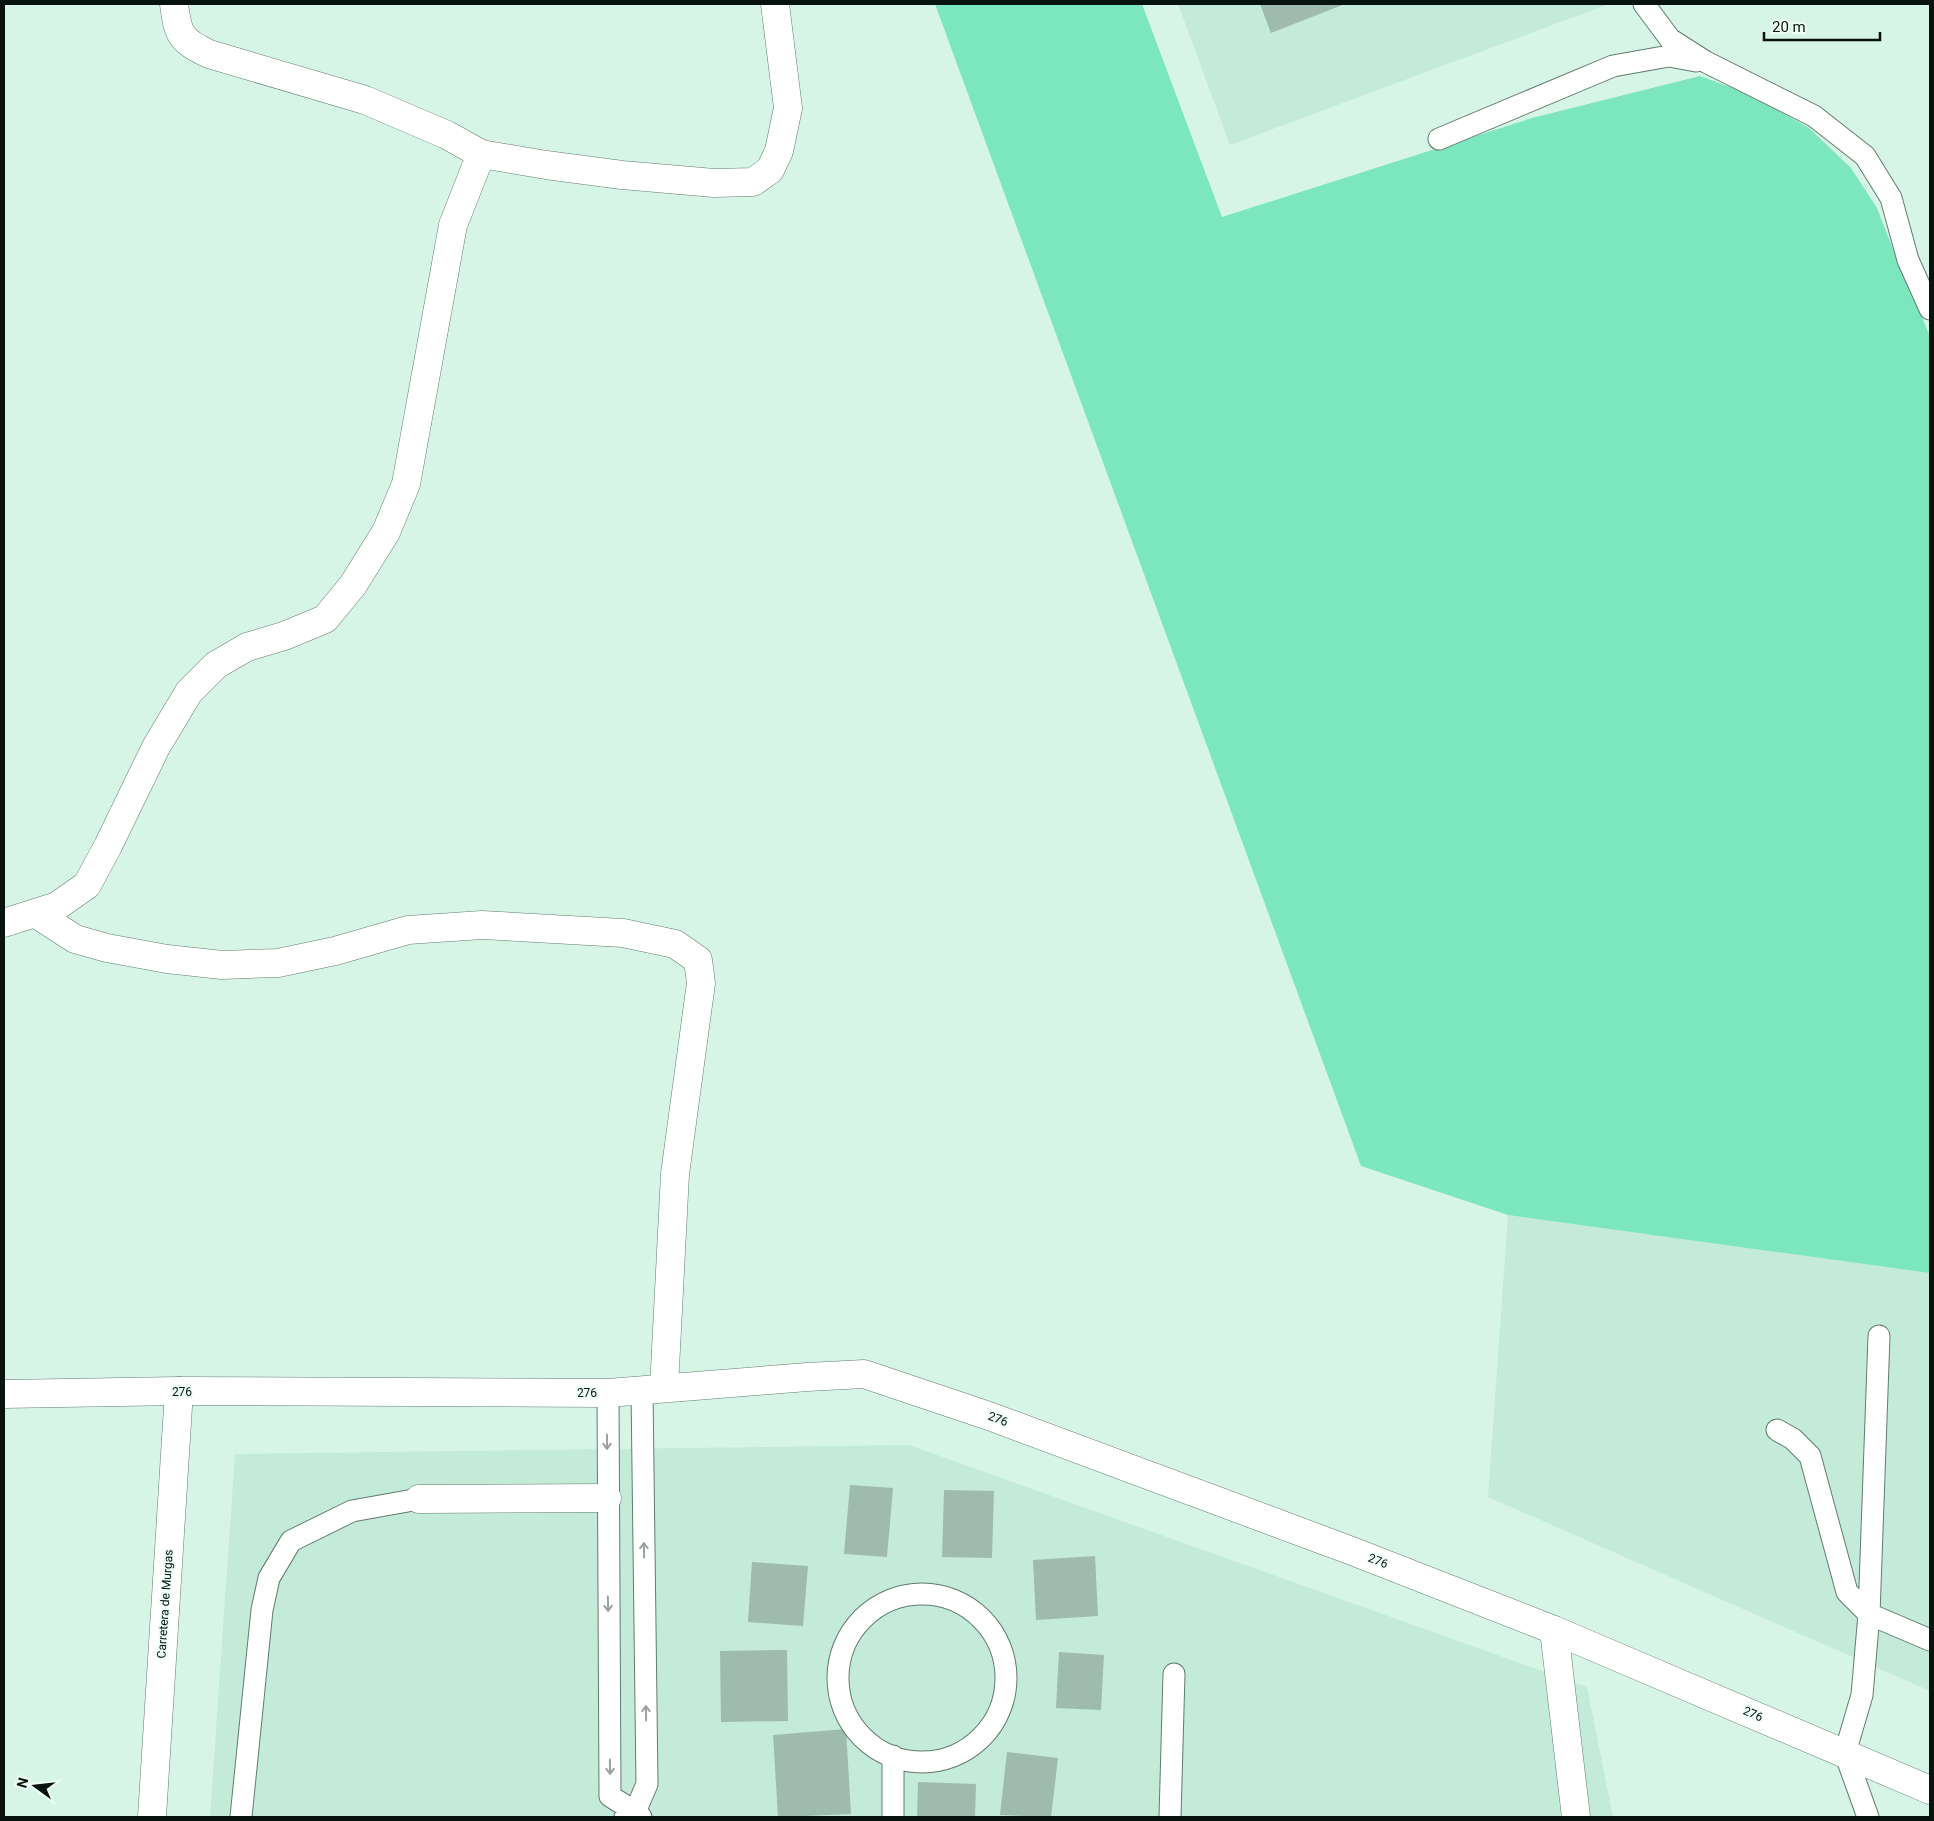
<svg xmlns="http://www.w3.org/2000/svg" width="1934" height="1821" font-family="Roboto,sans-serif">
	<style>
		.built { fill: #c4ebda }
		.green { fill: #7ce7bf }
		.building { fill: #9ebbae }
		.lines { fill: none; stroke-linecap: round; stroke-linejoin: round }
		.service-casing { stroke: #607c70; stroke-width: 23 }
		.minor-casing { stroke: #607c70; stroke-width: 29 }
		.tertiary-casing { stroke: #607c70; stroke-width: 29 }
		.secondary-casing { stroke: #607c70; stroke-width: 29 }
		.service { stroke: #fff; stroke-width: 21 }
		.minor { stroke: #fff; stroke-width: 28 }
		.tertiary { stroke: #fff; stroke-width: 28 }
		.secondary { stroke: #fff; stroke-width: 28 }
		.oneway { stroke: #9ca09f }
		.labels { text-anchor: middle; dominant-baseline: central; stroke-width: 4; stroke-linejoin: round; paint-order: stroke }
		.street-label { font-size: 12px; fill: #08120e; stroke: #ecfef6 }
	</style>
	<rect width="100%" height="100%" fill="#d6f5e7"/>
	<path class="built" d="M1178,4H1609L1230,145Z
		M1508,1215L1930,1272V1691L1488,1497Z
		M909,1445L1587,1687L1613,1817H210L235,1454Z"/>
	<path class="green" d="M935,4H1142L1222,217L1532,118L1700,76L1749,94L1809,128L1851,168L1877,208L1898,262L1930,336V1273L1508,1215L1361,1166Z"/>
	<path class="building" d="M1260,4H1345L1271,33Z
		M850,1485L893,1488L887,1557L844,1554Z
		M944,1490L994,1491L992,1558L942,1557Z
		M1095,1556L1098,1616L1036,1620L1033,1560Z
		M752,1562L808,1566L803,1626L748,1622Z
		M787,1650L788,1721L721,1722L720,1651Z
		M1059,1652L1104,1655L1101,1710L1056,1708Z
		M846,1729L851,1814L778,1817L773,1735Z
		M1007,1752L1058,1758L1051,1817L1000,1815Z
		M918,1782L976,1784L975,1817H917Z"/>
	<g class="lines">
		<g class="service-casing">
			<path id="service" d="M1644,4L1670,39L1706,62L1814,116L1865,156L1891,198L1908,260L1930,309
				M1439,139L1613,66L1669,56L1696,61
				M608,1393L610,1796L635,1812L641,1817
				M1777,1430L1793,1439L1810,1456L1847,1592L1869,1614L1930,1640
				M838 1678a84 84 0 1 1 168 0a84 84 0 1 1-168 0Z
				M241,1817L262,1610L269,1578L291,1541L352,1511L419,1499
				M625,1817L635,1812L647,1784L642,1390
				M893,1817V1756
				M1170,1817L1174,1674
				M1868,1817L1845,1753L1862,1695L1869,1614L1879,1336"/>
		</g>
		<g class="minor-casing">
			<path id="minor" d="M174,4C178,35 180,40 209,54L365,100L447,135L481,154L546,165L622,175L714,183L753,182L770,170L779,151L788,108L775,4
				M35,913L75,939L107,948L167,959L222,965L278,963L335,951L408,930L482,925L623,933L675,944L698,960L701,983L675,1174L664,1388
				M4,923L57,906L87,885L108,846L156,747L189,692L216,665L247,647L284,636L325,619L353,585L386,532L406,484L453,225L481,154
				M419,1499L607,1498
				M1554,1630L1576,1817"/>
		</g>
		<g class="tertiary-casing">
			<path id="tertiary" d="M152,1817L179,1391"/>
		</g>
		<g class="secondary-casing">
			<path id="secondary" d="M4,1394L179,1391L608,1393L807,1377L864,1374L989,1416L1352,1551L1554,1630L1930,1790"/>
		</g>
		<use href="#service" class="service"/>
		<use href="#minor" class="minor"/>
		<use href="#tertiary" class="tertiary"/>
		<use href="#secondary" class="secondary"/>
	</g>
	<defs><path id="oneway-shaft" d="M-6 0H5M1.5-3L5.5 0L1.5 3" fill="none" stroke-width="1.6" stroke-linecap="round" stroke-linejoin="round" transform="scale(1.25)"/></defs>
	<g class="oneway">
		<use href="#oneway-shaft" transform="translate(607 1442) rotate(90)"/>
		<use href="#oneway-shaft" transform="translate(644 1550) rotate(-91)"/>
		<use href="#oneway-shaft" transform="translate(608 1604) rotate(89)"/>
		<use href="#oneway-shaft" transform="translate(646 1713) rotate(-91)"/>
		<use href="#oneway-shaft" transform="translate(610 1767) rotate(89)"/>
	</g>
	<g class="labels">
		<g class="street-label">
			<text x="182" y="1392">276</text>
			<text x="587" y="1393">276</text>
			<text transform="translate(998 1419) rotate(20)">276</text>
			<text transform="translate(1378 1561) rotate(21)">276</text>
			<text transform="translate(165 1604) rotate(-86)">Carretera de Murgas</text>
			<text transform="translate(1753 1714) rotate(23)">276</text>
		</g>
	</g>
	<rect width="1934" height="1821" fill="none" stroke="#08120e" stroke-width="10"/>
	<g transform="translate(35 1786) rotate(285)" stroke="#ecfef6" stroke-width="4" paint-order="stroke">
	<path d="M0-4L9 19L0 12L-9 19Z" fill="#08120e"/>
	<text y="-8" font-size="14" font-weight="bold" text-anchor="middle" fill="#08120e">N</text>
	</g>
	<path d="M1764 32v8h116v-8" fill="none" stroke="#08120e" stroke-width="2.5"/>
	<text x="1772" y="32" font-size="15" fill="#08120e" stroke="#ecfef6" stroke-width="4" paint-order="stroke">20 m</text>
</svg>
